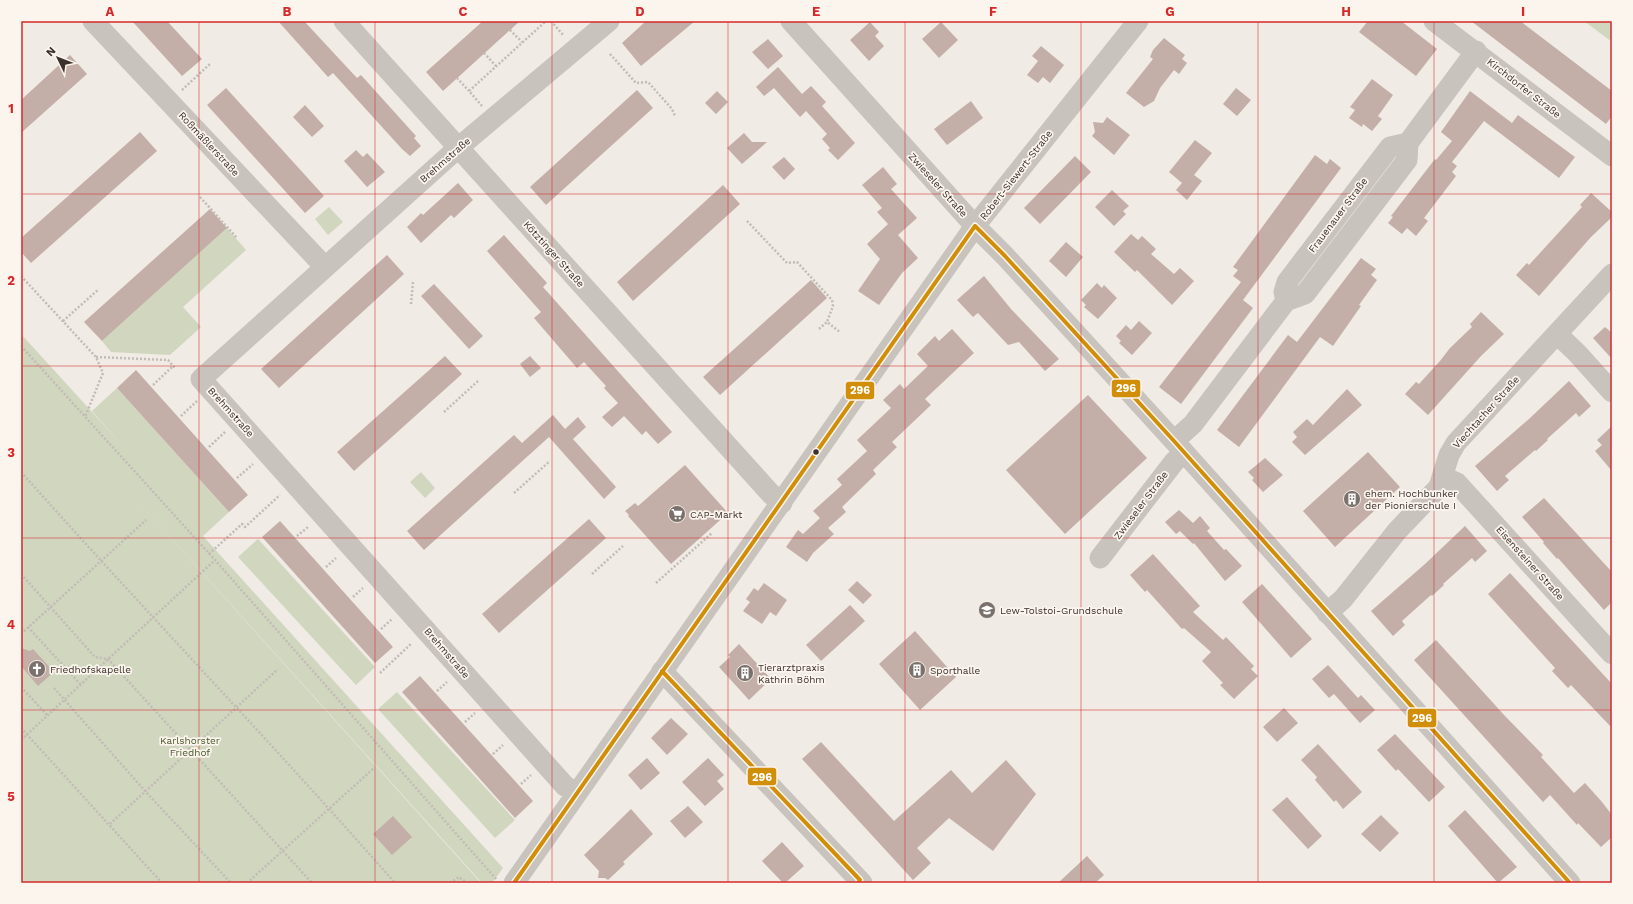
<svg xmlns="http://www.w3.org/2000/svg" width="1633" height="904" font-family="'Work Sans',sans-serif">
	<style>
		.green { fill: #d1d6bf }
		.building { fill: #c3afa7 }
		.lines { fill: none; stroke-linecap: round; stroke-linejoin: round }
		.path { stroke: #c2bbb6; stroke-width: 2.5; stroke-dasharray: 2 2; stroke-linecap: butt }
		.minor { stroke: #c9c3be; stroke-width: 21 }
		.bus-1-casing { stroke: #fbf5ee; stroke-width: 7 }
		.bus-1 { stroke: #d18e09; stroke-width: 4 }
		.grid { fill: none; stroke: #d62828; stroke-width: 1; stroke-opacity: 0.55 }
		.bus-dot { fill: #3b302b; stroke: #fbf5ee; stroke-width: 1.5 }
		.labels { text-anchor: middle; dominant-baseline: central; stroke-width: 3.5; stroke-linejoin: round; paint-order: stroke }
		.street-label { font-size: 10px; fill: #3b302b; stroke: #fbf5ee }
		.poi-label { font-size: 10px; fill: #3b302b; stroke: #fbf5ee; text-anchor: start }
		.park-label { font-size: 10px; fill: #4a5a2e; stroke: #fbf5ee }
		.line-badge { stroke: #fbf5ee; stroke-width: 1.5 }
		.badge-label { font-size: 11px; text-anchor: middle; font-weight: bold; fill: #fff }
		.neatline { fill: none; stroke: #d62828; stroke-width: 1.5 }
		.grid-label { font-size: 13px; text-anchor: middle; font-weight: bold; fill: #d62828 }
	</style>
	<rect width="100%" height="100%" fill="#f0ebe5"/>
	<path class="green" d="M1584,21H1612V42Z
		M329,207L343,222L328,235L315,219Z
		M227,228L246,250L183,307L201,327L170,355L111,352L102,341Z
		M21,334L124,447L92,411L117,388L229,512L203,536L503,868L492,883H482L125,487L481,883H21Z
		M421,472L435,488L425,498L410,482Z
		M258,539L375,667L356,685L238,557Z
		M397,692L515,820L495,838L378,709Z"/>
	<path class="building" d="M132,21H167L202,59L182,76Z
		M278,21H304L357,78L361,75L416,136L414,138L421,146L410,156L402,149L333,73L328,77Z
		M483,21H520L443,91L426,72Z
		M646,21H695L641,66L622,43Z
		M1368,21H1401L1437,49L1416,76L1359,32Z
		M1471,21H1520L1612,91V116L1606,124Z
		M870,22L879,32L875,36L884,46L869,61L850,40Z
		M941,22L958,40L939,58L922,39Z
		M1164,38L1185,55L1182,59L1187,63L1179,74L1174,70L1160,88L1154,101L1144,107L1126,93L1153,59L1150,57L1153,50Z
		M768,39L783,56L768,69L752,52Z
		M1041,46L1064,65L1050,83L1043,77L1038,83L1027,75L1038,61L1032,56Z
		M70,55L87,74L21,133V100Z
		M778,67L802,94L811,86L826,102L822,106L855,143L838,160L828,150L830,148L822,139L827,134L806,111L800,117L774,88L764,96L756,87Z
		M1372,79L1393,95L1378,116L1382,119L1372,131L1363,124L1362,127L1349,118L1355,110L1350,107Z
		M226,88L324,196L305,213L207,105Z
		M1236,88L1251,100L1237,116L1223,104Z
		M637,90L653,108L546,205L530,187Z
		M717,91L728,102L716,114L705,103Z
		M1470,91L1512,123L1518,115L1575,157L1559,178L1484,121L1452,162L1457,166L1452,172L1456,176L1424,218L1428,221L1416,236L1407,228L1402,234L1388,223L1393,217L1391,216L1435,159L1436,160L1452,141L1441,132Z
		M971,101L983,118L947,145L934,129Z
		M305,105L324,126L312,137L293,117Z
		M1107,117L1130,135L1114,155L1092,136L1095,132L1093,122L1103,123Z
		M140,132L157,151L31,263L21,252V238Z
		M744,133L752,142H767L742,164L727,148Z
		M1195,140L1212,153L1194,175L1202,181L1187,200L1176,190L1182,183L1169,172Z
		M356,150L363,157L367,153L385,172L367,187L344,161Z
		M1315,155L1327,164L1330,159L1341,168L1243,300L1253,308L1181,404L1159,387L1241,282L1233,276L1238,270L1233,267Z
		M1075,156L1091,172L1040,224L1024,208Z
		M784,157L795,169L784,180L772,167Z
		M883,167L897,184L891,189L917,218L898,235L918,258L902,273L879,305L858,291L880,259L867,244L888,224L877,212L882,208L862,185Z
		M458,183L473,200L454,218L451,215L421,243L407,227L421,213L423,215Z
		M723,185L740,204L633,301L617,282Z
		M1112,190L1129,206L1123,211L1126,214L1114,226L1095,207Z
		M1591,193L1612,212V217L1591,237L1539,296L1516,275L1527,263L1529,265L1582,207L1580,205Z
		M210,209L227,228L102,341L84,322Z
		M1131,234L1138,240L1142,236L1156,249L1151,254L1174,274L1180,268L1194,281L1172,305L1137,270L1135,272L1114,252Z
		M504,235L547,283L543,287L672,432L658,444L646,431L642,435L624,416L612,427L602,417L618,403L604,388L606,386L584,362L577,368L534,318L541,312L487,251Z
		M1066,242L1083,257L1066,277L1049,261Z
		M387,255L404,274L279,388L261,369Z
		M1361,258L1376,269L1371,275L1377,280L1359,305L1361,306L1333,346L1320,337L1239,447L1217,430L1288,335L1297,342Z
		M984,276L1011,309L1059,359L1045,371L1019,342L1008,345L978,313L973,317L957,300Z
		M811,280L827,298L720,395L703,377Z
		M1097,283L1102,288L1104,285L1117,298L1098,319L1084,307L1086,305L1081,300Z
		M434,284L483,336L469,349L421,296Z
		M1481,312L1504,334L1481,356L1428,415L1405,394L1416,382L1419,384L1440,361L1450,348L1472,327L1470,324Z
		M1139,321L1152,333L1132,355L1119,343L1121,341L1116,336L1126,325L1131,330Z
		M1605,327L1612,333V359L1593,338Z
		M952,329L974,353L925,399L931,405L892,442L897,447L873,470L876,474L842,507L846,512L828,528L834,534L813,553L807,562L786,547L798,530L803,534L820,518L813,511L842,485L837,479L867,451L857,440L891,408L883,400L900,384L904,389L928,366L917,354L935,336L939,341Z
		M445,356L462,374L354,471L337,452Z
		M530,356L541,368L530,377L520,364Z
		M136,370L248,495L229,512L117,388Z
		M1569,381L1591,406L1579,417L1576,413L1547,439L1548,440L1536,451L1535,450L1505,476L1509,480L1497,491L1475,466L1529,419Z
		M1347,389L1362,405L1305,455L1292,442L1297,437L1293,432L1307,419L1313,425Z
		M1088,395L1147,458L1065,534L1006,470Z
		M553,415L565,429L578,417L586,427L573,439L616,487L604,499L549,437L424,550L407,531L514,435L522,443Z
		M1612,426V471L1595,451L1602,445L1597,440Z
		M1368,452L1400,487L1335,547L1303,511Z
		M1265,458L1283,475L1263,492L1252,480L1254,478L1248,472Z
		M685,465L728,513L671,564L628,516L629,515L625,511L635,503L638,506Z
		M1544,498L1612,572V602L1604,610L1558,558L1557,559L1543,543L1544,542L1522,517Z
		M1179,510L1193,523L1200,516L1210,528L1207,531L1224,550L1226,549L1242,566L1225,581L1194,543L1193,544L1180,531L1176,534L1165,522Z
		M589,519L606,538L499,633L482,614Z
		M280,521L393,647L375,663L262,537Z
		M1465,526L1487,551L1475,562L1472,558L1443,584L1444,585L1432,596L1431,595L1402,621L1405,625L1393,636L1371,611L1425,564Z
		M1153,554L1200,606L1193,612L1223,640L1226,637L1254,666L1251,669L1258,676L1234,699L1220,685L1223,683L1202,661L1211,652L1184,628L1182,629L1147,590L1145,592L1130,575Z
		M1510,573L1612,684V728L1571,685L1568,688L1552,671L1555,668L1488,594Z
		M857,581L872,595L863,604L848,590Z
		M764,583L787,600L776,616L770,612L762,624L743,611L750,602L746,599L754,588L758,591Z
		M1262,584L1312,639L1291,658L1242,602Z
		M850,605L865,621L821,661L806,645Z
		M915,631L956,677L920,710L879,664Z
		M1436,640L1505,716L1543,755L1541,757L1574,793L1585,783L1602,802L1612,815V837L1601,847L1578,823L1577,825L1550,795L1543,802L1414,660Z
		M739,644L771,679L749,700L719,667L730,657L728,655Z
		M21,648L30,651L33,649L54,672L38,686L21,666Z
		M1328,665L1358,698L1361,695L1375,710L1360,723L1334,694L1329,698L1312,679Z
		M420,676L533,801L515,818L402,692Z
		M1284,708L1298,723L1277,742L1263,727Z
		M671,718L688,734L667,755L651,738Z
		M1395,734L1445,787L1429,802L1398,769L1396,771L1377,750Z
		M821,742L894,821L951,770L972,793L1006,760L1036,794L993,851L949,818L917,848L931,863L913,880L802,759Z
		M1318,744L1362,792L1343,809L1336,800L1334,802L1315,780L1317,777L1301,760Z
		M647,758L660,773L641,790L628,775Z
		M708,758L724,775L717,781L724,789L705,806L682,782Z
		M1287,797L1322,836L1308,849L1272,810Z
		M688,806L703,822L685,838L670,821Z
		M631,809L653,834L623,862L625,864L608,880L605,878H598L599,871L584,855Z
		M1465,810L1517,867L1498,883L1448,826Z
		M1381,815L1399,833L1380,852L1361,834Z
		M393,816L412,837L392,855L373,834Z
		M782,842L804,866L785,883H783L762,861Z
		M1087,856L1104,875L1095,883H1058Z"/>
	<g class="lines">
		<path class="path" d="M551,21L564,36
			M510,30L522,42
			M484,53L496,66
			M610,54L636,83L648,82L672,109L675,116
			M457,78L469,91
			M182,90L211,63
			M482,106L469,91L546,21
			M200,197L237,238
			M747,221L787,263L797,262L832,300L833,306L827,322
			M21,276L96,357L103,373L85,417
			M411,304L413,282
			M63,321L99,289
			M819,329L827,322L840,332
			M21,346L215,560L497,880
			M96,357L168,360L175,368
			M153,385L173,366
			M444,412L478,381
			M181,416L197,401
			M209,447L225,432
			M21,472C144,610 273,744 395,883
			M237,478L253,464
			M514,493L550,461
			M297,536L308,527
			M209,554L242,524L245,527L280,495
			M326,567L336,558
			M21,574L95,657L108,659L312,883
			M592,574L623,546
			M656,583L712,533
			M353,597L363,588
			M28,627L81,685
			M381,629L392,619
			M21,634L146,520
			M380,673L412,643
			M21,687L48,716
			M54,688L145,791L231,883
			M437,691L447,682
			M465,722L475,713
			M21,728L162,883
			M21,740L215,560
			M493,754L503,745
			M521,784L531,775
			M110,824L278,669
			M247,883L374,768
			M450,883L459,877L467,883"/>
		<path class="minor" d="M93,21L325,267
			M344,21L771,494L782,503
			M791,21L975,226L1005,256L1174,441L1570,883
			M1434,21L1612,156
			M1286,301L1305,294L1407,160L1408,143L1476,51
			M1557,334L1577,353L1612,392
			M1174,441L1193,424L1286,301L1284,292L1287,282L1390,147L1408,143
			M1443,477L1457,483L1612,654
			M1100,558L1174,462L1184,452
			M1327,613L1343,599L1397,531L1439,487L1449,455L1456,443L1612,274
			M662,671L862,883
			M577,793L565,786L201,379L459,147L609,21
			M514,883L975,226L1138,21"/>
		<g class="bus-1-casing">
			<path id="bus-1" d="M975,226L1005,256L1174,441L1570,883
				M662,671L860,880L858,883
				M514,883L975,226"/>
		</g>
		<use href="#bus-1" class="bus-1"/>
	</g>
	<path class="grid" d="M199,21V883M375,21V883M552,21V883M728,21V883M905,21V883M1081,21V883M1258,21V883M1434,21V883M21,194H1612M21,366H1612M21,538H1612M21,710H1612"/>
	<defs>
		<g id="building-disc" transform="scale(0.9)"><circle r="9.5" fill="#7a716c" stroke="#fbf5ee"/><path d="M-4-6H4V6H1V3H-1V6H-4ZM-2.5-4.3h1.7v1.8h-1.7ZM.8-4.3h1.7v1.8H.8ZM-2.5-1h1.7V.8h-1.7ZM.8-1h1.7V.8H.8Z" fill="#fff"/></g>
		<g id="supermarket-disc" transform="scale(0.9)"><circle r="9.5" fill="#7a716c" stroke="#fbf5ee"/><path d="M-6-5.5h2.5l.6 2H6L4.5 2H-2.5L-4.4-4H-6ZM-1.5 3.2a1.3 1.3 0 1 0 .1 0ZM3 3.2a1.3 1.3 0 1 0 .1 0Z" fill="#fff"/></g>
		<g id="school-disc" transform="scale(0.9)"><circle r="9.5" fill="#7a716c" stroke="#fbf5ee"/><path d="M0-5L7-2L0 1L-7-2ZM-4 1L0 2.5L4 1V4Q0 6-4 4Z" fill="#fff"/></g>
		<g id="church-disc" transform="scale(0.9)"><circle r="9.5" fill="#7a716c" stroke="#fbf5ee"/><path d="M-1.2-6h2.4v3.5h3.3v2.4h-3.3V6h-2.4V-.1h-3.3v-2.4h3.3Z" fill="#fff"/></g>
	</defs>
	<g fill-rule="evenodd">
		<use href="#building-disc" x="1352" y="499"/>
		<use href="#supermarket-disc" x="677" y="514"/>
		<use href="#school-disc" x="987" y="610"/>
		<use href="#church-disc" x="37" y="669"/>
		<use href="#building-disc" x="917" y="670"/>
		<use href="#building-disc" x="745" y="673"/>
	</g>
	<circle class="bus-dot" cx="816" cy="452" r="3.5"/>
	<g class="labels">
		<g class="street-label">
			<text transform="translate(1524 88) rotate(38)">Kirchdorfer Straße</text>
			<text transform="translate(209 144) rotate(47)">Roßmäßlerstraße</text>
			<text transform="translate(445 160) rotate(-41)">Brehmstraße</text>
			<text transform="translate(1016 175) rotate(-52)">Robert-Siewert-Straße</text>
			<text transform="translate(938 185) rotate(48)">Zwieseler Straße</text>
			<text transform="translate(1338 215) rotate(-53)">Frauenauer Straße</text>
			<text transform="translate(554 254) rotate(48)">Kötztinger Straße</text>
			<text transform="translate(231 412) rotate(48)">Brehmstraße</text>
			<text transform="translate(1486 412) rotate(-48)">Viechtacher Straße</text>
			<text transform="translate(1141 505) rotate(-53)">Zwieseler Straße</text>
			<text transform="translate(1530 563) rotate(48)">Eisensteiner Straße</text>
			<text transform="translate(447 653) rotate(49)">Brehmstraße</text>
		</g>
		<g class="poi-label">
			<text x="1365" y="493">ehem. Hochbunker<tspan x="1365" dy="12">der Pionierschule I</tspan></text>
			<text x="690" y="514">CAP-Markt</text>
			<text x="1000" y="610">Lew-Tolstoi-Grundschule</text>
			<text x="758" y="667">Tierarztpraxis<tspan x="758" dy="12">Kathrin Böhm</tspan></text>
			<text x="50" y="669">Friedhofskapelle</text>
			<text x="930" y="670">Sporthalle</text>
		</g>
		<g class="park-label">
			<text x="190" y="740">Karlshorster<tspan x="190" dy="12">Friedhof</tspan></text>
		</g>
	</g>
	<g class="line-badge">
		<rect x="1111" y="379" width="30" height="19" rx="4" fill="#d18e09"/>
		<rect x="845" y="381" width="30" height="19" rx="4" fill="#d18e09"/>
		<rect x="1407" y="708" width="30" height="20" rx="4" fill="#d18e09"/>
		<rect x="747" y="767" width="30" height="19" rx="4" fill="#d18e09"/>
	</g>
	<g class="badge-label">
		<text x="1126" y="392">296</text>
		<text x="860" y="394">296</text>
		<text x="1422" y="722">296</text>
		<text x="762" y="781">296</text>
	</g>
	<rect width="1633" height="904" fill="none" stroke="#fbf5ee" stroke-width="44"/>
	<g transform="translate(58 58) rotate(313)" stroke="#fbf5ee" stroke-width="3" paint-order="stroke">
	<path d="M0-3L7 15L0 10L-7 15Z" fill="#3b302b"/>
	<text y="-6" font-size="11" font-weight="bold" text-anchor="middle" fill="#3b302b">N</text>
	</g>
	<rect x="22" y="22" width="1589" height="860" class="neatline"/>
	<g class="grid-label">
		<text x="110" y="16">A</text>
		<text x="287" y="16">B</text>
		<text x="463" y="16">C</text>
		<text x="640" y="16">D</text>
		<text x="816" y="16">E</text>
		<text x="993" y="16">F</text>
		<text x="1170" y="16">G</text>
		<text x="1346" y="16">H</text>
		<text x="1523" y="16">I</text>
		<text x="11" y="113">1</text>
		<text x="11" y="285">2</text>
		<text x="11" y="457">3</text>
		<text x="11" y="629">4</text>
		<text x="11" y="801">5</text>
	</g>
</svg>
